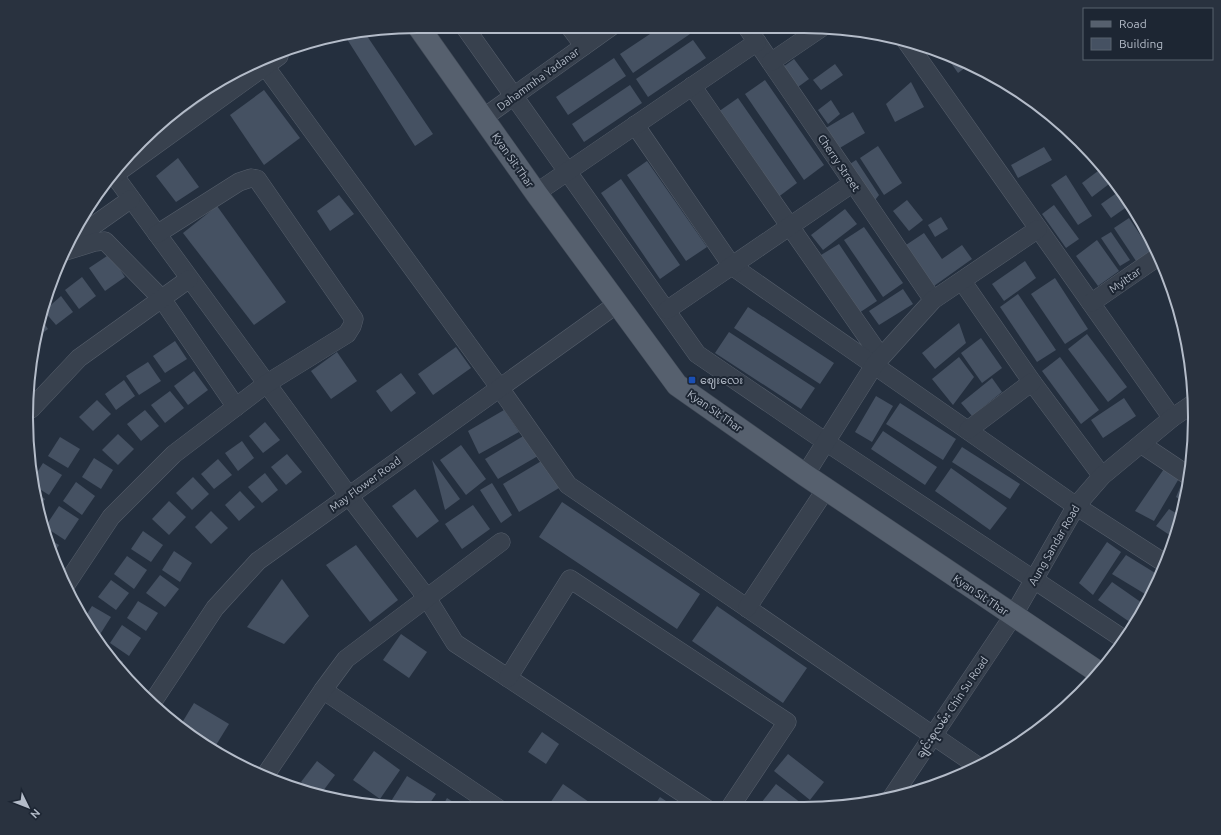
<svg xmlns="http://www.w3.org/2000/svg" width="1221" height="835" font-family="Ubuntu,'Noto Sans Myanmar',sans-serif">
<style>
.building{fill:#455162}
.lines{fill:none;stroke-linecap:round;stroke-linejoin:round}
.minor-casing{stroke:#565f6c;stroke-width:19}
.major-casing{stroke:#414a57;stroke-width:23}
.minor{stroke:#38414e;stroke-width:18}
.major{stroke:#56606e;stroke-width:22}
.transit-dot{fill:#1a4fb4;stroke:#1d2633;stroke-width:1.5}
.labels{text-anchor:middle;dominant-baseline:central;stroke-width:4;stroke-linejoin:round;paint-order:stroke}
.street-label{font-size:11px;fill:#b4bcc9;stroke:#1d2633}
.poi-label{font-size:11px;fill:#b4bcc9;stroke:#1d2633;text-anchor:start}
.rim{fill:none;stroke:#b4bcc9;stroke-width:2}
</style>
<rect width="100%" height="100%" fill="#242f3e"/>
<g class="building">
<polygon points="662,26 685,26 690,34 633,73 620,54"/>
<polygon points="365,33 433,134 415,146 345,36"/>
<polygon points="693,40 706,58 648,97 636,79"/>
<polygon points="947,55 967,64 969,65 958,73 946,56"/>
<polygon points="614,58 626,76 568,115 556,97"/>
<polygon points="794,59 809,79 798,87 783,67"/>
<polygon points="835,64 843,75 821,90 813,80"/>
<polygon points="765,80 824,165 804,180 745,94"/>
<polygon points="911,82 924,107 895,122 886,104"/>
<polygon points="630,85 642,103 584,142 572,124"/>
<polygon points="264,90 300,138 264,165 230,115"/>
<polygon points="738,98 797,183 777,198 718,112"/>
<polygon points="831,100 840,114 828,124 818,110"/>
<polygon points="853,112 865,133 838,149 826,128"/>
<polygon points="878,146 902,183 884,195 860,158"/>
<polygon points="1044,147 1052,160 1018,178 1011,165"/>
<polygon points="178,158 199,187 176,202 156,176"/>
<polygon points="856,160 879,195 872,204 847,166"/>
<polygon points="647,161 707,247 686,261 627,175"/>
<polygon points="1102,168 1113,181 1092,197 1082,183"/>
<polygon points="1066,175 1092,216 1078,225 1051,185"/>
<polygon points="621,179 680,265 660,279 601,193"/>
<polygon points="1121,190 1131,204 1111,218 1101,204"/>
<polygon points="339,195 354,214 330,231 317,211"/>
<polygon points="907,200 923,220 909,231 893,211"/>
<polygon points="1054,205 1079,239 1066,248 1042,214"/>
<polygon points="217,206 286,302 254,325 183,233"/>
<polygon points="845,209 857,224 823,250 811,235"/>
<polygon points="1135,212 1153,245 1152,246 1132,214"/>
<polygon points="941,217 948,229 935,237 928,225"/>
<polygon points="1129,218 1151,251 1136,261 1114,228"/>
<polygon points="864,227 903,283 883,297 844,240"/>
<polygon points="1111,232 1130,260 1120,266 1101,238"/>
<polygon points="924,233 942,259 962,245 972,259 934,286 906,245"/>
<polygon points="1097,240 1119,271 1098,286 1076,256"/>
<polygon points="839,244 877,301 859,313 821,255"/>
<polygon points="110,254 125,277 105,291 89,268"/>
<polygon points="1025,261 1036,278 1004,301 992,284"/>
<polygon points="82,277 96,296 79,309 65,290"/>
<polygon points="1055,278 1088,329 1065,344 1031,294"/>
<polygon points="903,289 913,304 879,325 869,311"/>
<polygon points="1018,294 1056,350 1037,362 1000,307"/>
<polygon points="61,296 73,312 56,325 44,311"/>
<polygon points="748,307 834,363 820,384 734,328"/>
<polygon points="42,320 48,329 37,337"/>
<polygon points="959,323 966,343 935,369 922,353"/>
<polygon points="729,332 815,388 801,409 715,353"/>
<polygon points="1087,334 1127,387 1108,402 1068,349"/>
<polygon points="981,338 1002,368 982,383 961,353"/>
<polygon points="175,341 187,359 165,373 153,356"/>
<polygon points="456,347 471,368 433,395 418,374"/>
<polygon points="337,352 357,381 331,399 311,371"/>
<polygon points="959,357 974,377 953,405 932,379"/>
<polygon points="1060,357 1099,410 1081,424 1042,371"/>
<polygon points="148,362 161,381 139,395 126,376"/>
<polygon points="194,371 208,390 188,405 174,386"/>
<polygon points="401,373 416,393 391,412 376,391"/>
<polygon points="992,378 1002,392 972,416 961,403"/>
<polygon points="124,380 135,396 116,410 105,394"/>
<polygon points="170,391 184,408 165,423 151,405"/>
<polygon points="876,396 893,406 872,442 855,432"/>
<polygon points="1124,398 1136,416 1103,438 1091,420"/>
<polygon points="97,400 111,414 93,431 79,417"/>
<polygon points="900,403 956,439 943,460 886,424"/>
<polygon points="145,410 159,426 141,441 127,424"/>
<polygon points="504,410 519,432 479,454 468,431"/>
<polygon points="265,422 280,440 263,453 249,436"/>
<polygon points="883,431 937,467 925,485 871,449"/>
<polygon points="118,434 134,449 118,465 102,450"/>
<polygon points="525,435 538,456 498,479 485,459"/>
<polygon points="60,437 80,449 68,468 48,456"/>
<polygon points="242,441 254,458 238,471 225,453"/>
<polygon points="461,445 486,479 466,495 440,460"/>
<polygon points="962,447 1020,484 1010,499 952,462"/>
<polygon points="287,454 302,472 286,485 271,467"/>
<polygon points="94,458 113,470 101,489 82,477"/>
<polygon points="218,459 232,475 214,489 201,474"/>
<polygon points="432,460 460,499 445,510"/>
<polygon points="543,460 559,488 519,512 503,484"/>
<polygon points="43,463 62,475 49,495 33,485 33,479"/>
<polygon points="1166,466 1181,475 1154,521 1135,511"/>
<polygon points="951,468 1007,508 990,530 935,491"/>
<polygon points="265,473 278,490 262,503 248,487"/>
<polygon points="1185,476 1189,479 1185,503 1176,497"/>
<polygon points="193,477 209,494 192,510 176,493"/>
<polygon points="76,482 95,496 82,515 63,501"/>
<polygon points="492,483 512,515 501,523 480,490"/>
<polygon points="415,489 439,521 417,538 392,506"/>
<polygon points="33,491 45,499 39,508 33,494"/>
<polygon points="240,491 255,507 239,521 225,505"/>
<polygon points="169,501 186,517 169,535 152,519"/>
<polygon points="562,502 700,594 677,629 539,537"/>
<polygon points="473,505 490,529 462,549 445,524"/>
<polygon points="59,506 79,519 65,540 45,527"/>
<polygon points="1169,509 1181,516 1174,538 1156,526"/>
<polygon points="211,511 228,528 211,544 195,527"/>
<polygon points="143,531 163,545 151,562 131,549"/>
<polygon points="49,539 59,545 54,553"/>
<polygon points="1107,542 1121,552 1093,595 1079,583"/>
<polygon points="356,545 398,600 370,622 326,565"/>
<polygon points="174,551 192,563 180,582 162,570"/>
<polygon points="1126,555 1160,576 1150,597 1112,574"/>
<polygon points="127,556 147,570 134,589 114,574"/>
<polygon points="160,575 179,589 165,607 146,593"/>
<polygon points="282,579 309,616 284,644 247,627"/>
<polygon points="111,580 129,593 116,610 98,597"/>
<polygon points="1112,582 1145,605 1134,625 1098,600"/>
<polygon points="138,601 158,613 146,631 127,618"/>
<polygon points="92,606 111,617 99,636 85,617"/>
<polygon points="717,606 807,668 783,703 692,641"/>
<polygon points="122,625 141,638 129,656 110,643"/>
<polygon points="401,634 427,652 409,678 383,660"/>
<polygon points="113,655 123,662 120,666"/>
<polygon points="194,703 229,724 213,750 200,743 180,726"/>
<polygon points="542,732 559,744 546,764 528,752"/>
<polygon points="374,751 400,770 380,799 353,780"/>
<polygon points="788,754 824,782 810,800 774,771"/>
<polygon points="317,761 335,775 320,795 310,792 301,782"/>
<polygon points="407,776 436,794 426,809 388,806"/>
<polygon points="563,784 589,802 585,809 546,809"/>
<polygon points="776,784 805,806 802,809 768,809 761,803"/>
<polygon points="660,797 678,809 652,809"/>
<polygon points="447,798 464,809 441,809"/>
</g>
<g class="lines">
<defs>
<g id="minor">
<polyline points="464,26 697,354 826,442 1125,640"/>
<polyline points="569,26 584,46"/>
<polyline points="746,26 933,300"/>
<polyline points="906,41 1172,418"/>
<polyline points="771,62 821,28"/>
<polyline points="265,66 499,387 568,485 979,767"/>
<polyline points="692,86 881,357"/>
<polyline points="483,118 612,26"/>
<polyline points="635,125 732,266 1076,506 1166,564"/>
<polyline points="114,175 349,496 427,598 455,643 707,809"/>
<polyline points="114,175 279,56"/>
<polyline points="536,193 757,42"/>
<polyline points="73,240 131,199"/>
<polyline points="66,251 95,242 105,241 162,299 236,407"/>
<polyline points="962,281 1032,382 1102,476"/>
<polyline points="1091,303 1159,256"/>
<polyline points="667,310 853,183"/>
<polyline points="31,409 79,358 189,279"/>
<polyline points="968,430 1032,382"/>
<polyline points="1141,444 1189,476"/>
<polyline points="805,475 875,364 933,300 1038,229"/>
<polyline points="65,586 111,517 174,454 266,384 347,334 352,326 354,319 257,179 251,178 239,182 157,234"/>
<polyline points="747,608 826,489"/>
<polyline points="508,678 570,579 787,722 729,809"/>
<polyline points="323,690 499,809"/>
<polyline points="152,703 215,608 258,561 617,304"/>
<polyline points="264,777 323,690 346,659 501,542"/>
<polyline points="892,797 1013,616 1076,506 1102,476 1172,418 1194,403"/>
</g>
<polyline id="major" points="418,26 536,193 677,385 805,475 1098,672"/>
</defs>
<use href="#minor" class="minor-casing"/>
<use href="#major" class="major-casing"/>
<use href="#minor" class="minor"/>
<use href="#major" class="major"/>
</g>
<rect class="transit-dot" x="688" y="376" width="8" height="8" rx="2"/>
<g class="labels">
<g class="street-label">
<text transform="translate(538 79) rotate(-36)">Dahammha Yadanar</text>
<text transform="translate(513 160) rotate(55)">Kyan Sit Thar</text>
<text transform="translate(839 163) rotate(56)">Cherry Street</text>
<text transform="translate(1125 280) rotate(-35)">Myittar</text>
<text transform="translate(715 411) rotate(35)">Kyan Sit Thar</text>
<text transform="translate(365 484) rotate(-36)">May Flower Road</text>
<text transform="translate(1054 545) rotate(-60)">Aung Sandar Road</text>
<text transform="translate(981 595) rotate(34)">Kyan Sit Thar</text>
<text transform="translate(952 707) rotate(-56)">ချင်းစုလမ်း Chin Su Road</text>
</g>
<g class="poi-label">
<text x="700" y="380">ဈေးလေး</text>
</g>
</g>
<path d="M0 0H1221V835H0ZM417 33H804A384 384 0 0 1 1188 417V418A384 384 0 0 1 804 802H417A384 384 0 0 1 33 418V417A384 384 0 0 1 417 33Z" fill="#29323f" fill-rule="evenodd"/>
<path class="rim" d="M417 33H804A384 384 0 0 1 1188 417V418A384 384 0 0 1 804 802H417A384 384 0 0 1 33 418V417A384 384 0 0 1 417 33Z"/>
<rect x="1083" y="8" width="130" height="52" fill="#1d2633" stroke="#59626f"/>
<rect x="1091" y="21" width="20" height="6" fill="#56606e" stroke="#59626f"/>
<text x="1119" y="28" font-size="12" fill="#b4bcc9">Road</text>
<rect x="1091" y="38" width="20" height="12" fill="#455162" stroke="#59626f"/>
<text x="1119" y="48" font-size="12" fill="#b4bcc9">Building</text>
<g transform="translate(28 807) rotate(133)" stroke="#1d2633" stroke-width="3" paint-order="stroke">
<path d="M0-3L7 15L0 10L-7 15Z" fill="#b4bcc9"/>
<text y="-6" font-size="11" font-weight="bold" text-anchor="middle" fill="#b4bcc9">N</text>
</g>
</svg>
